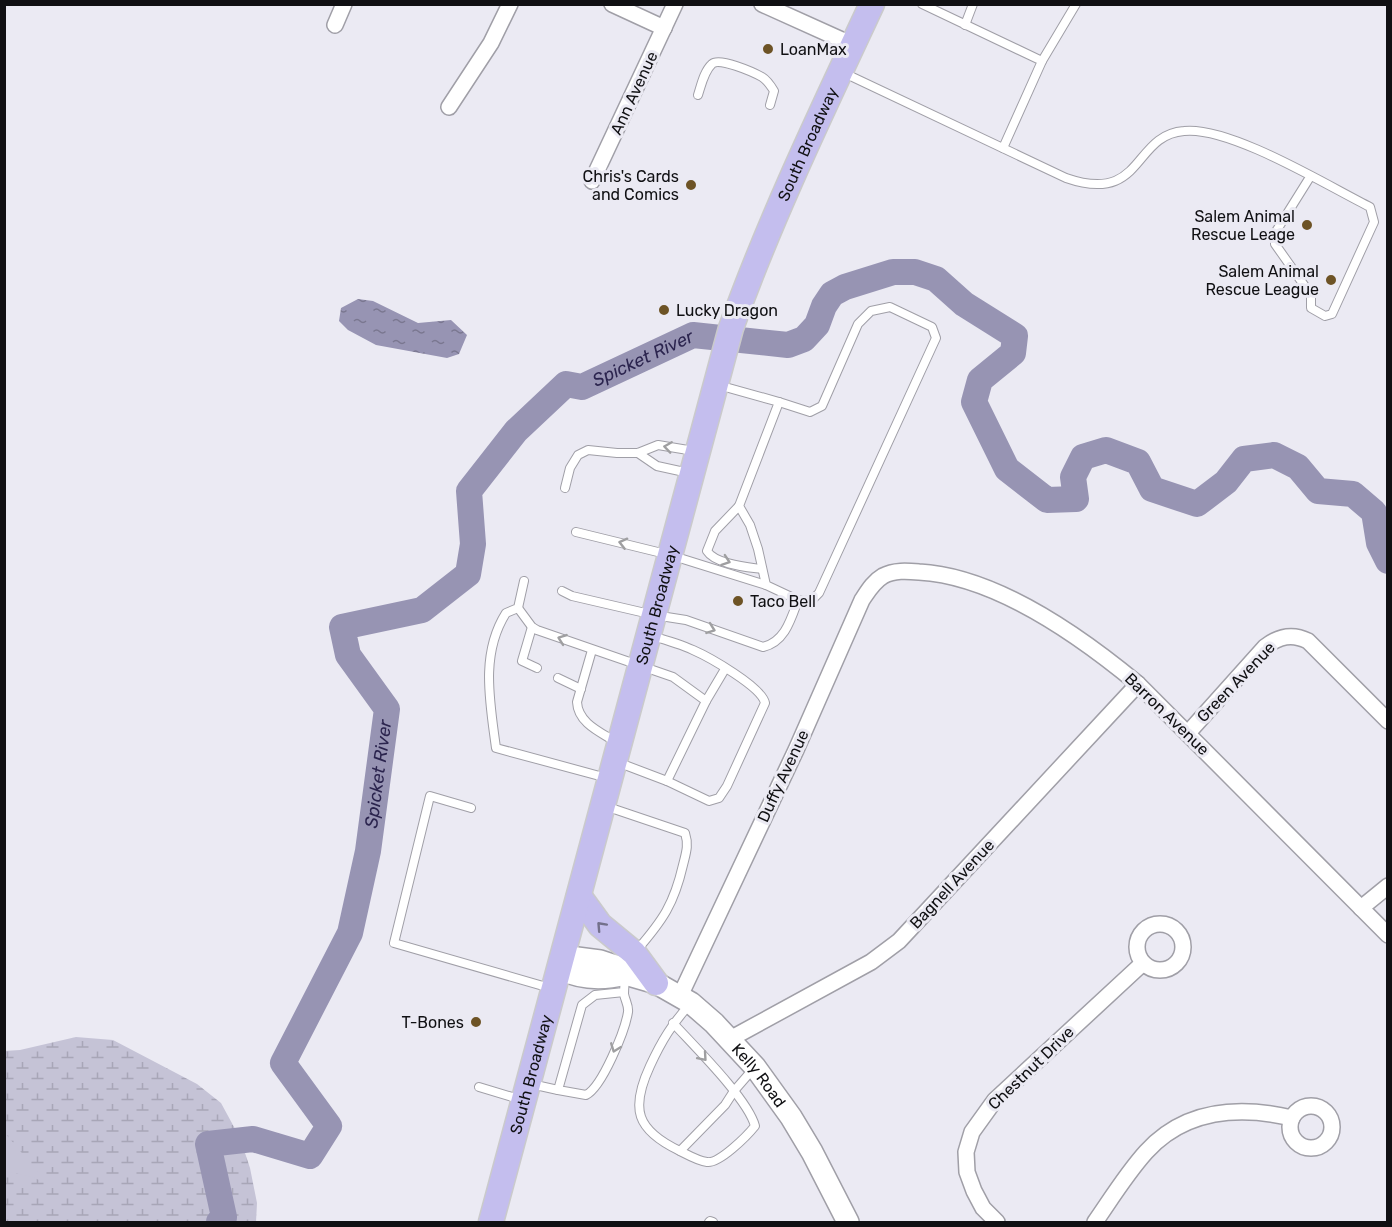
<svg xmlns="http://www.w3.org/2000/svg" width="1392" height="1227" font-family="Rubik,sans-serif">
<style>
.wetland{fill:url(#wetland-marsh)}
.park{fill:#c5c3d6}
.water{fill:url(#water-ripples)}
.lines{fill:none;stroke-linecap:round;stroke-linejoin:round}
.river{stroke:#9794b3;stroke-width:26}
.lane-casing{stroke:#a09fa7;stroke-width:10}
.street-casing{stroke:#a09fa7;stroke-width:18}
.secondary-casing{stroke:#a09fa7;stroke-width:24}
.primary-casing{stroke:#cacacb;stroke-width:27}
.lane{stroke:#fff;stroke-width:8}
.street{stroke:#fff;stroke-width:15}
.secondary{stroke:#fff;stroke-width:21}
.primary{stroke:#c4beee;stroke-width:24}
.oneway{stroke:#9f9fa1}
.oneway2{stroke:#73708b}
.poi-dot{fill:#6d5325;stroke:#ebeaf3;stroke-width:2}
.labels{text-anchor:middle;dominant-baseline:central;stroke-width:6;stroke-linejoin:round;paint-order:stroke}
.poi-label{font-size:16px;fill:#101013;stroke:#ebeaf3;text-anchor:end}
.street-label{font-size:16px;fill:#101013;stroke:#ebeaf3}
.water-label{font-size:18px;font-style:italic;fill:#2b244e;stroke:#ebeaf3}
</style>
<defs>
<pattern id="wetland-marsh" width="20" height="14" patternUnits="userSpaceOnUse" patternTransform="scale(1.5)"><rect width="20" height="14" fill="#c5c3d6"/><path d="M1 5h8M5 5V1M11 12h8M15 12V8" fill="none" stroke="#a8a6b7"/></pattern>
<pattern id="water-ripples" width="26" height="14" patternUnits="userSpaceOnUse" patternTransform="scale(1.5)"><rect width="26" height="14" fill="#9794b3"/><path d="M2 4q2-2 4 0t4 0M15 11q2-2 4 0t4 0" fill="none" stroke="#7a7790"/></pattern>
</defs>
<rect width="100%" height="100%" fill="#ebeaf3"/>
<polygon class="wetland" points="76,1037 113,1040 197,1084 221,1103 240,1138 250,1168 257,1203 256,1222 5,1222 4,1051 20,1050"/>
<polygon class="park" points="4,1133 5,1133 48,1184 32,1177 5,1171"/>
<polygon class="water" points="358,299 373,301 418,323 451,320 467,335 459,354 447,358 376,345 348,330 339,321 341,308"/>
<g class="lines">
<path class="river" id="s1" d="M219,1222L224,1217L208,1144L253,1139L310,1156L329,1126L283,1063L350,933L368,851L387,709L348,655L342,627L422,610L468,574L473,544L469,491L516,431L566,384L582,387L693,335L788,345L804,339L817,325L824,306L832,294L845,287L893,272H915L936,279L964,304L1015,336L1013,353L980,380L974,402L1007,469L1047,500L1076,499L1073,477L1083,457L1106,450L1138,462L1152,489L1197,504L1226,482L1244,459L1274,455L1298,467L1318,491L1353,494L1374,512L1379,543L1388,561"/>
<defs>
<g id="lane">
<polyline points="922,4 1042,61 1003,148"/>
<polyline points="965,25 973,4"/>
<polyline points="1042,61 1076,4"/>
<path d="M844,73L1066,178C1144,205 1132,135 1184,131C1230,126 1326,185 1370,207L1374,222L1332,314L1325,316L1311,308V295L1275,244V233L1310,177"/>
<path d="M698,95C701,86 704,71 712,64C719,57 753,72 762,77C767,80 771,86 774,91L770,105"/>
<polyline points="779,402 810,412 822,406 858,324 871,311 890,307 932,327 936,338 819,593 811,601 798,600"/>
<polyline points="638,453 657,466 689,473"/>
<polyline points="565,488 570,468 578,455 588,450 617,453 638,453 658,445 694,451"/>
<path d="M739,506L715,531L707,551C715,564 747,567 761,569"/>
<polyline points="576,532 670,555 766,585"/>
<path d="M524,581L518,608L506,613C480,654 490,702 496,748L607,778"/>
<path d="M562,591L572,596L654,615L686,620L763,647C785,642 791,619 798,600L766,585L758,549L750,525L739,506L779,402L718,385"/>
<polyline points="518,608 532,627 537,630 673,677 706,701 667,781 617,762"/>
<polyline points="532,627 522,661 537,668"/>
<path d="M652,636C666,640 680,644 693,650C709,657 762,687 765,703L727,786L719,798L709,801L667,781"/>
<path d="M592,650L577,702C578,723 600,732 616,742"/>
<polyline points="558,678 581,689"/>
<polyline points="706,701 725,669"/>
<path d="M605,806L685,833C689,845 686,853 683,865C674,904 663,920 637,950"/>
<polyline points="471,808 430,796 394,943 550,988"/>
<path d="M624,992L595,995L582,1005L558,1090L586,1095C602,1087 625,1031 628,1012C629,1006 625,1000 624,994C624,988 625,981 625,975"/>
<path d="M691,1003C672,1024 662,1040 650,1066C630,1109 636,1130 680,1151L725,1105L734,1091L754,1068"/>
<path d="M673,1023C694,1046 748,1099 755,1126C747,1136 719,1164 707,1162C698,1161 688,1155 680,1151"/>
<polyline points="531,1084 558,1090"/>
<polyline points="479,1087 522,1100"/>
<polyline points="709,1222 710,1221 713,1222"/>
</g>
<g id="street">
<polyline points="612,4 664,28"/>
<polyline points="762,4 853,45"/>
<polyline points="335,25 344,4"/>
<polyline points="449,107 491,43 510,4"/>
<polyline points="592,181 675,4"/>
<path d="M1188,733L1265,647C1279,636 1292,633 1308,641L1388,721"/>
<polyline points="1361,908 1388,886"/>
<circle cx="1160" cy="947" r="23"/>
<path d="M680,996L796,750L862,600C868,591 873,582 883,576C894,570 907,571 919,572C996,576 1080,636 1138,684L1388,935"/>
<polyline points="730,1039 871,962 899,941 1138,684"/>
<circle cx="1311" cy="1127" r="21"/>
<polyline points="997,1222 983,1208 974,1191 967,1172 966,1152 972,1132 995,1100 1143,963"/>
<path d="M1095,1222C1111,1199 1127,1173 1146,1152C1185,1109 1240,1106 1292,1118"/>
</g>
<g id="secondary">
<path id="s2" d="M563,959L577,958L600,961L615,966L625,974L656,983L691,1003L714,1023L755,1067L791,1117L812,1152L848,1222"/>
<path d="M560,969C581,979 602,980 625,974"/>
</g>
<g id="primary">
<polyline points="579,896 600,925 634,953 656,983"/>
<path id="s3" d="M491,1222L731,328C771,217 822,111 872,4"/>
</g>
</defs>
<use href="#lane" class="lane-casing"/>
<use href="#street" class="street-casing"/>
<use href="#secondary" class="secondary-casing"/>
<use href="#primary" class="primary-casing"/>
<use href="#lane" class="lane"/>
<use href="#street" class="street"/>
<use href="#secondary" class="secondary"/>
<use href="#primary" class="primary"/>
</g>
<defs><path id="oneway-chevron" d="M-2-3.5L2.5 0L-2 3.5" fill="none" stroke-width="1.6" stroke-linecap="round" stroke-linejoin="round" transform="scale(1.5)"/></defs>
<g class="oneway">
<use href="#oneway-chevron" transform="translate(668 447) rotate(-172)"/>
<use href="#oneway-chevron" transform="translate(623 543) rotate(-166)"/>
<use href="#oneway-chevron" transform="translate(726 561) rotate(19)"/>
<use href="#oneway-chevron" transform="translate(711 629) rotate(20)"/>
<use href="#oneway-chevron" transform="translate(562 639) rotate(-160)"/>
<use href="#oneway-chevron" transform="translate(615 1048) rotate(111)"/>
<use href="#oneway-chevron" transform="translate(703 1057) rotate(49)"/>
</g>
<use class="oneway2" href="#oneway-chevron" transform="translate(601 926) rotate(-133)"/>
<g class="poi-dot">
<circle cx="768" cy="49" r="6"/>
<circle cx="691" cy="185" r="6"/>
<circle cx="1307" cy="225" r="6"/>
<circle cx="1331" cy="280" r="6"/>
<circle cx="664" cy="310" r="6"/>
<circle cx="738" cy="601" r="6"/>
<circle cx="476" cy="1022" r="6"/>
</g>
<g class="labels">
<g class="poi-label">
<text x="780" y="49" text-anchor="start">LoanMax</text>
<text x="679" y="176">Chris's Cards<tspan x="679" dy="18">and Comics</tspan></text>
<text x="1295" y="216">Salem Animal<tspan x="1295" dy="18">Rescue Leage</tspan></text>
<text x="1319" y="271">Salem Animal<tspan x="1319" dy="18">Rescue League</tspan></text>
<text x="676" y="310" text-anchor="start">Lucky Dragon</text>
<text x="750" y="601" text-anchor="start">Taco Bell</text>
<text x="464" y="1022">T-Bones</text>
</g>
<g class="street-label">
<text transform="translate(634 93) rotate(-65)">Ann Avenue</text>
<text stroke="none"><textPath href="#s3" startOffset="1125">South Broadway</textPath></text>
<text stroke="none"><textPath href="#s3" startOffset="639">South Broadway</textPath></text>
<text transform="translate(1236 682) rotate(-46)">Green Avenue</text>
<text transform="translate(1167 714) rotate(44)">Barron Avenue</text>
<text transform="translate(783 776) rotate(-65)">Duffy Avenue</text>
<text transform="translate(952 884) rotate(-47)">Bagnell Avenue</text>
<text transform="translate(1031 1068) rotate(-44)">Chestnut Drive</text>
<text stroke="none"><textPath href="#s3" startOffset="153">South Broadway</textPath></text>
<text stroke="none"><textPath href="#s2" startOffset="238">Kelly Road</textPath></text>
</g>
<g class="water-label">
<text stroke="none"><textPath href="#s1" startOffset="1221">Spicket River</textPath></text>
<text stroke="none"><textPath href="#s1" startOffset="608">Spicket River</textPath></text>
</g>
</g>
<rect width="1392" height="1227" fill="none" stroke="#101013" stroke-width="12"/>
</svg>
